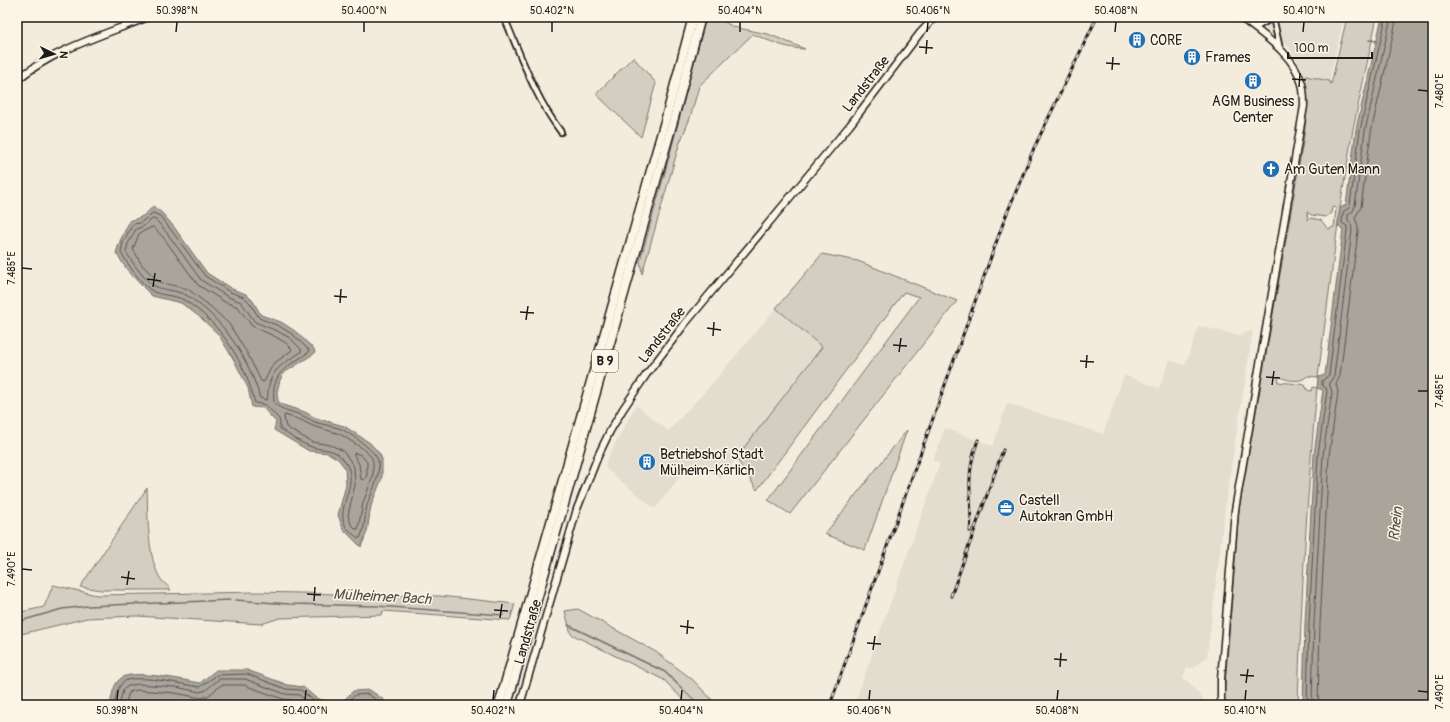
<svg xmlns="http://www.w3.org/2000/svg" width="1450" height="722" font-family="Pangolin,sans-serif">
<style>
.built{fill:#e3ddcf}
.green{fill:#d3cec1;stroke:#78756e;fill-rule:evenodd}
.water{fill:#aaa59b;stroke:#716e68}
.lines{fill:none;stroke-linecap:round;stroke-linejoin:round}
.shore{stroke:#55534f;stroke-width:1}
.stream{stroke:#716e68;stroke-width:1.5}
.street-casing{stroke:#1c1c1c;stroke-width:8}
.secondary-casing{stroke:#1c1c1c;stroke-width:9}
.highway-casing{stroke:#1c1c1c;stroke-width:11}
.street{stroke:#fcf5e5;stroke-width:4.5}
.secondary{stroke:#fcf5e5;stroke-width:6}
.highway{stroke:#fcf5e5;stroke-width:8}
.rail-casing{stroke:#1c1c1c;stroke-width:3}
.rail{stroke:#fcf5e5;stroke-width:1.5;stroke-dasharray:4.5;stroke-linecap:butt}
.ticks{fill:none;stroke:#1c1c1c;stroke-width:1.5}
.labels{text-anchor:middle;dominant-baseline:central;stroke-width:3;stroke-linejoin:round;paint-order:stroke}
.shield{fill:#fcf5e5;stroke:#5f5d58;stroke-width:1}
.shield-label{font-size:13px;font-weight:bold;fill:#1c1c1c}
.poi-label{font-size:14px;fill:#1c1c1c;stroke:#fcf5e5;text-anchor:start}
.street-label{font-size:14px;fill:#1c1c1c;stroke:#fcf5e5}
.water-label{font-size:15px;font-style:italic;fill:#55534f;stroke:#fcf5e5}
.neatline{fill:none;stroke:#1c1c1c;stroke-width:1.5}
.ticks-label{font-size:10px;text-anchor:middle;fill:#1c1c1c}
</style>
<rect width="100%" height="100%" fill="#f3ecdd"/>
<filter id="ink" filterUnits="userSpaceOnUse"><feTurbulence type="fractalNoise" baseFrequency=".025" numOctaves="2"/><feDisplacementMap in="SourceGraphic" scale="8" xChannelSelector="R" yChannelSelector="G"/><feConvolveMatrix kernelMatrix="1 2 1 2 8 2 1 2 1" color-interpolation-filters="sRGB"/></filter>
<g filter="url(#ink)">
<g class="built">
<polygon points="1249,17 1344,17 1329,81 1306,76 1289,47"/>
<polygon points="776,308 822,347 721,479 701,464 696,470 689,465 655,509 605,468 606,461 636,405 668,431 703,394"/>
<polygon points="1199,326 1238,335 1253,330 1226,500 1207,657 1193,668 1187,667 1183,679 1189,682 1208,705 854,705 940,463 933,461 945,428 993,446 1007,403 1103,434 1124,375 1159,388 1170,360 1185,365"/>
</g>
<g class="green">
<path d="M706,17H717L733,27L768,34L805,49C787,49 769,41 753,34L699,86L690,118L679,145L642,274L640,261L667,165Z"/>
<path d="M1347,17H1377L1353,129L1340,208L1318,377L1307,376C1303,383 1285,381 1279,376L1278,382L1300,384L1305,385L1307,390L1312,391L1313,387L1317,388C1307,494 1301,599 1298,705H1224L1225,685L1239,510L1303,142L1308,101L1305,79L1306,76L1329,81L1331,84ZM1332,207L1336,208L1334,227L1328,229L1321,220L1311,218L1307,220L1308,212L1311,215L1326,217L1331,213Z"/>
<polygon points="633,57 656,83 641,137 596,94"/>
<polygon points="822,254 858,261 957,301 790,514 768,500 919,297 904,292 757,490 736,458 822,347 776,308"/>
<polygon points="907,430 865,550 825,534"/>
<path d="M147,488C148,514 147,556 160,578C163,582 168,586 171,590H101L80,587Z"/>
<polygon points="53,585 97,595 258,592 381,595 440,596 515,604 510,620 383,611 382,615 280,618 261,624 137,616 87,618 17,635 17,613 44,607"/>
<polygon points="578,609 656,652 692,679 717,705 688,705 664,680 571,634 565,611"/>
</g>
<g class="water">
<polygon points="1382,17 1433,17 1433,705 1303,705 1305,623 1314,454 1323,390 1317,388 1318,377 1325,375 1343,229 1338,227 1340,208 1346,205 1356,129"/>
<path d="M153,206L162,213L174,227L207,273L232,289L246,294L253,301L261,315L281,322L295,331L314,349L315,353L284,373L280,380L277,392L278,401L283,405L305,412L316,418L344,426L370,443L379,453L382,459V478L371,506L367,532L361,547L343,529L338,515L346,485L345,468L338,459L328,453L309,451L274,430L276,422L263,408L252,407L248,388L234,360L218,334L201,318L181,303L152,296L130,274L116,253L120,241L130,220C140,219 147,214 153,206Z"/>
<path d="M216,670H247L288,685L303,687L316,698L329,702L330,705H110C112,696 113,682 123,677C136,670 184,680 200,683Z"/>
<polygon points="370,690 384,700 387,705 339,705 353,691"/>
</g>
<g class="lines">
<g class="shore">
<path d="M153,213L160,216L171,230L205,276L230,292L244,297L250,303L259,318L279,326L292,334L309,350V352C287,368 271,371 274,402C278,409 290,411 298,414C304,416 309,419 315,422C323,425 333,426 341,429C350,433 377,452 378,461C381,475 373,489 368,502C364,514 366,527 360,538H358C354,535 349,531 346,527C333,506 365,481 341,457C332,447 320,451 309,446C299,442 289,435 280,429V422L279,419L266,405L255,403C245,362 220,322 184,300C175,295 163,296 154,292C141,285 129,265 121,253L123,242L133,224L140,223Z"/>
<path d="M153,219L156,220L167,233L201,280L228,297L241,302L255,322L277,331L290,338L301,349V352C284,364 272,367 268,390C268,394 268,397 267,400L260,398C249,358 222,317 186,295C178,291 167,290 159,288C146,284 133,263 126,252L128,244L136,229L142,227Z"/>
<polygon points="153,227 163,237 198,285 225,302 238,307 252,326 274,336 286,343 292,349 291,351 273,364 264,382 261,381 247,353 229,324 211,307 188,289 159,282 142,265 133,249 139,234"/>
<polygon points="285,415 301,420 313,426 340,434 365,450 372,458 373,462 373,476 363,503 358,529 356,529 351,524 348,515 355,485 354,467 352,463 342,450 330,445 312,442 286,427 284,417"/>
<polygon points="355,453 361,455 367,462 367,475 364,480 361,479 359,464 354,455"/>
<path d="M114,705C116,697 117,688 123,682C135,673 185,685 200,687L217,675L247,674L286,689L301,690L314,701L325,705"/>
<polyline points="119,705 123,690 128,686 138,684 176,687 200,692 206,690 219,679 245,679 285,694 299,695 311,705"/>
<polyline points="125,705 129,693 131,691 138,690 175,693 201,698 208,696 221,685 244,685 283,699 296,701 301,705"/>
<polyline points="344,705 355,695 368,694 383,705"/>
<polyline points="1307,705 1309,623 1318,455 1327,391 1326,388 1322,385 1322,381 1329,375 1347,230 1347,226 1342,223 1343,212 1349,208 1350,205 1360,130 1386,17"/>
<polyline points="1312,705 1314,624 1323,455 1332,392 1329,383 1334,376 1352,230 1351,224 1348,220 1348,215 1353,211 1355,206 1365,131 1391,17"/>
<polyline points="1318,705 1320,624 1329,456 1338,392 1336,384 1340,376 1358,231 1358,226 1355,218 1361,207 1371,132 1397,17"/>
</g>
<g class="stream">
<polyline points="1369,40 1377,41"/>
<polyline points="236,600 289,604 376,606 503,615"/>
<polyline points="17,622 62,609 88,606 230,600"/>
<polyline points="568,625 665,672 699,705"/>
</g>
<defs>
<g id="street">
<path d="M504,17C521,56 535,98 561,132"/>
<polyline points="1273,17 1280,49"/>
<polyline points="1255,28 1267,21 1270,17"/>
<polyline points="1255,28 1262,17"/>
</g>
<g id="secondary">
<path d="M17,80C54,49 104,35 148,17"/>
<polyline points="520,705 577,509 598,456 610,431 623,409 646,375 684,325 850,125 920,33 935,17"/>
<path d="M1221,705V679L1235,510L1304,106C1304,99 1304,92 1302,84C1294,54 1263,35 1240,17"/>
</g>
<g id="highway">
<polyline points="499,705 667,114 693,17"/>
<polyline points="507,705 674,118 701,17"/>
</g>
</defs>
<use href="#street" class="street-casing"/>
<use href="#secondary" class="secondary-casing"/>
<use href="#highway" class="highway-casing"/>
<use href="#street" class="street"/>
<use href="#secondary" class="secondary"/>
<use href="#highway" class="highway"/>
<defs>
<g id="rail">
<path d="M970,531C972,516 970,505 970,490C969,474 972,456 978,440"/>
<polyline points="951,596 1003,450"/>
<polyline points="830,705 1005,218 1034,148 1097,17"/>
</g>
</defs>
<use href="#rail" class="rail-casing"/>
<use href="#rail" class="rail"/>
</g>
</g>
<path class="ticks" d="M176,32L177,22M364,32V22M552,32V22M740,32V22M927,32L928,22M1115,32L1116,22M1303,32L1304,22M919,47L933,48M926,54L927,40M1106,63L1120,64M1112,70L1113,57M1292,79L1306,80M1299,87L1300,73M1418,90L1428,91M22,268L32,269M147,279L161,281M153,287L155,273M334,296L347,297M340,303L341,289M520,312L534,313M526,320L528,306M707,328L721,330M713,336L714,322M893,345L907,346M899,352L901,338M1080,361L1094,362M1086,368L1087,355M1266,377L1280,378M1272,385L1274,371M1418,391H1428M22,569L32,570M121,577L135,579M127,585L129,571M307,594L321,595M314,601L315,587M494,610L508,611M500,618L502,604M680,626L694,628M687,634L688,620M867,643L881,644M873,650L875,636M1054,659L1067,660M1060,667L1061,653M1240,675L1254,676M1246,683L1248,669M1418,691L1428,692M117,700L118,690M305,700L306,690M493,700L494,690M681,700L682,690M869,700L870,690M1057,700L1058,690M1245,700L1246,690"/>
<defs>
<symbol id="building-disc" viewBox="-11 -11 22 22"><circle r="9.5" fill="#1f6fb2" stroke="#fcf5e5"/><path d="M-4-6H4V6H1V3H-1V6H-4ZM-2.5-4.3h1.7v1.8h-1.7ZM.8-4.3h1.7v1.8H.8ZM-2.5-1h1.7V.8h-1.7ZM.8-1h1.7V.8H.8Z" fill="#fff"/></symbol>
<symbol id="church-disc" viewBox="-11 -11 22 22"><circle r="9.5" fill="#1f6fb2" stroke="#fcf5e5"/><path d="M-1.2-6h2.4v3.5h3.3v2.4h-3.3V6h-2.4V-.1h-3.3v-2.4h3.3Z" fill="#fff"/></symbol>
<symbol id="office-disc" viewBox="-11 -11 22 22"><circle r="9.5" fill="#1f6fb2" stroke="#fcf5e5"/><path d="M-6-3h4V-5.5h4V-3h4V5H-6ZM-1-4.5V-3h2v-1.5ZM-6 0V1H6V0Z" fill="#fff"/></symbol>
</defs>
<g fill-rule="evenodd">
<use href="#building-disc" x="1127" y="30" width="20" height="20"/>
<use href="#building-disc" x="1182" y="47" width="20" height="20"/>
<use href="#building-disc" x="1243" y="71" width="20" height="20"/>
<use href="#church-disc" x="1261" y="159" width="20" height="20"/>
<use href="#building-disc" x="637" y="452" width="20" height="20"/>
<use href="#office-disc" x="996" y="498" width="20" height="20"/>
</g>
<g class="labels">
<rect class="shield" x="592" y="350" width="26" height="22" rx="3"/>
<g class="shield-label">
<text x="605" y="361">B 9</text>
</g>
<g class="poi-label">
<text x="1150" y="40">CORE</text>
<text x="1205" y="57">Frames</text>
<text x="1253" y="101" text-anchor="middle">AGM Business<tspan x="1253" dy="16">Center</tspan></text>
<text x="1284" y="169">Am Guten Mann</text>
<text x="660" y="454">Betriebshof Stadt<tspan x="660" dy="16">Mülheim-Kärlich</tspan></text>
<text x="1019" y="500">Castell<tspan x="1019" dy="16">Autokran GmbH</tspan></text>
</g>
<g class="street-label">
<text transform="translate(866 84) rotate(-52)">Landstraße</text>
<text transform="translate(662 335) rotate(-52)">Landstraße</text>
<text transform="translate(528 632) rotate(-74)">Landstraße</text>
</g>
<g class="water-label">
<text transform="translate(1396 524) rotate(-83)">Rhein</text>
<text transform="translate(382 597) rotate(3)">Mülheimer Bach</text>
</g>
</g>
<rect width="1450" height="722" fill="none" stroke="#fcf5e5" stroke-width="44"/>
<g transform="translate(54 54) rotate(95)" stroke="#fcf5e5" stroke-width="3" paint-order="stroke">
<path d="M0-3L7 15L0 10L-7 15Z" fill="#1c1c1c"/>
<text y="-6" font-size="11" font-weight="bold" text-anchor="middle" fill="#1c1c1c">N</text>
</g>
<path d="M1288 52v6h84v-6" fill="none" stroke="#1c1c1c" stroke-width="2"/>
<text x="1294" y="52" font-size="12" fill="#1c1c1c" stroke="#fcf5e5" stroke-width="3" paint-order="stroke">100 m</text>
<rect x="22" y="22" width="1406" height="678" class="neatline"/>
<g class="ticks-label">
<text x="177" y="14">50.398°N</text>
<text x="364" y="14">50.400°N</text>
<text x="552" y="14">50.402°N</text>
<text x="740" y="14">50.404°N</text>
<text x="928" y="14">50.406°N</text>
<text x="1116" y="14">50.408°N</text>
<text x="1304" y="14">50.410°N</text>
<text transform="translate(1439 91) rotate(-90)" y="4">7.480°E</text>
<text transform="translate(11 268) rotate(-90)" y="4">7.485°E</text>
<text transform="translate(1439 391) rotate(-90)" y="4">7.485°E</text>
<text transform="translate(11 569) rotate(-90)" y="4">7.490°E</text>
<text transform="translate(1439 692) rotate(-90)" y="4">7.490°E</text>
<text x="117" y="714">50.398°N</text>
<text x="305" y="714">50.400°N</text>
<text x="493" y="714">50.402°N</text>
<text x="681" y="714">50.404°N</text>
<text x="869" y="714">50.406°N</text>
<text x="1057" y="714">50.408°N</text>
<text x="1245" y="714">50.410°N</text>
</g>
</svg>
